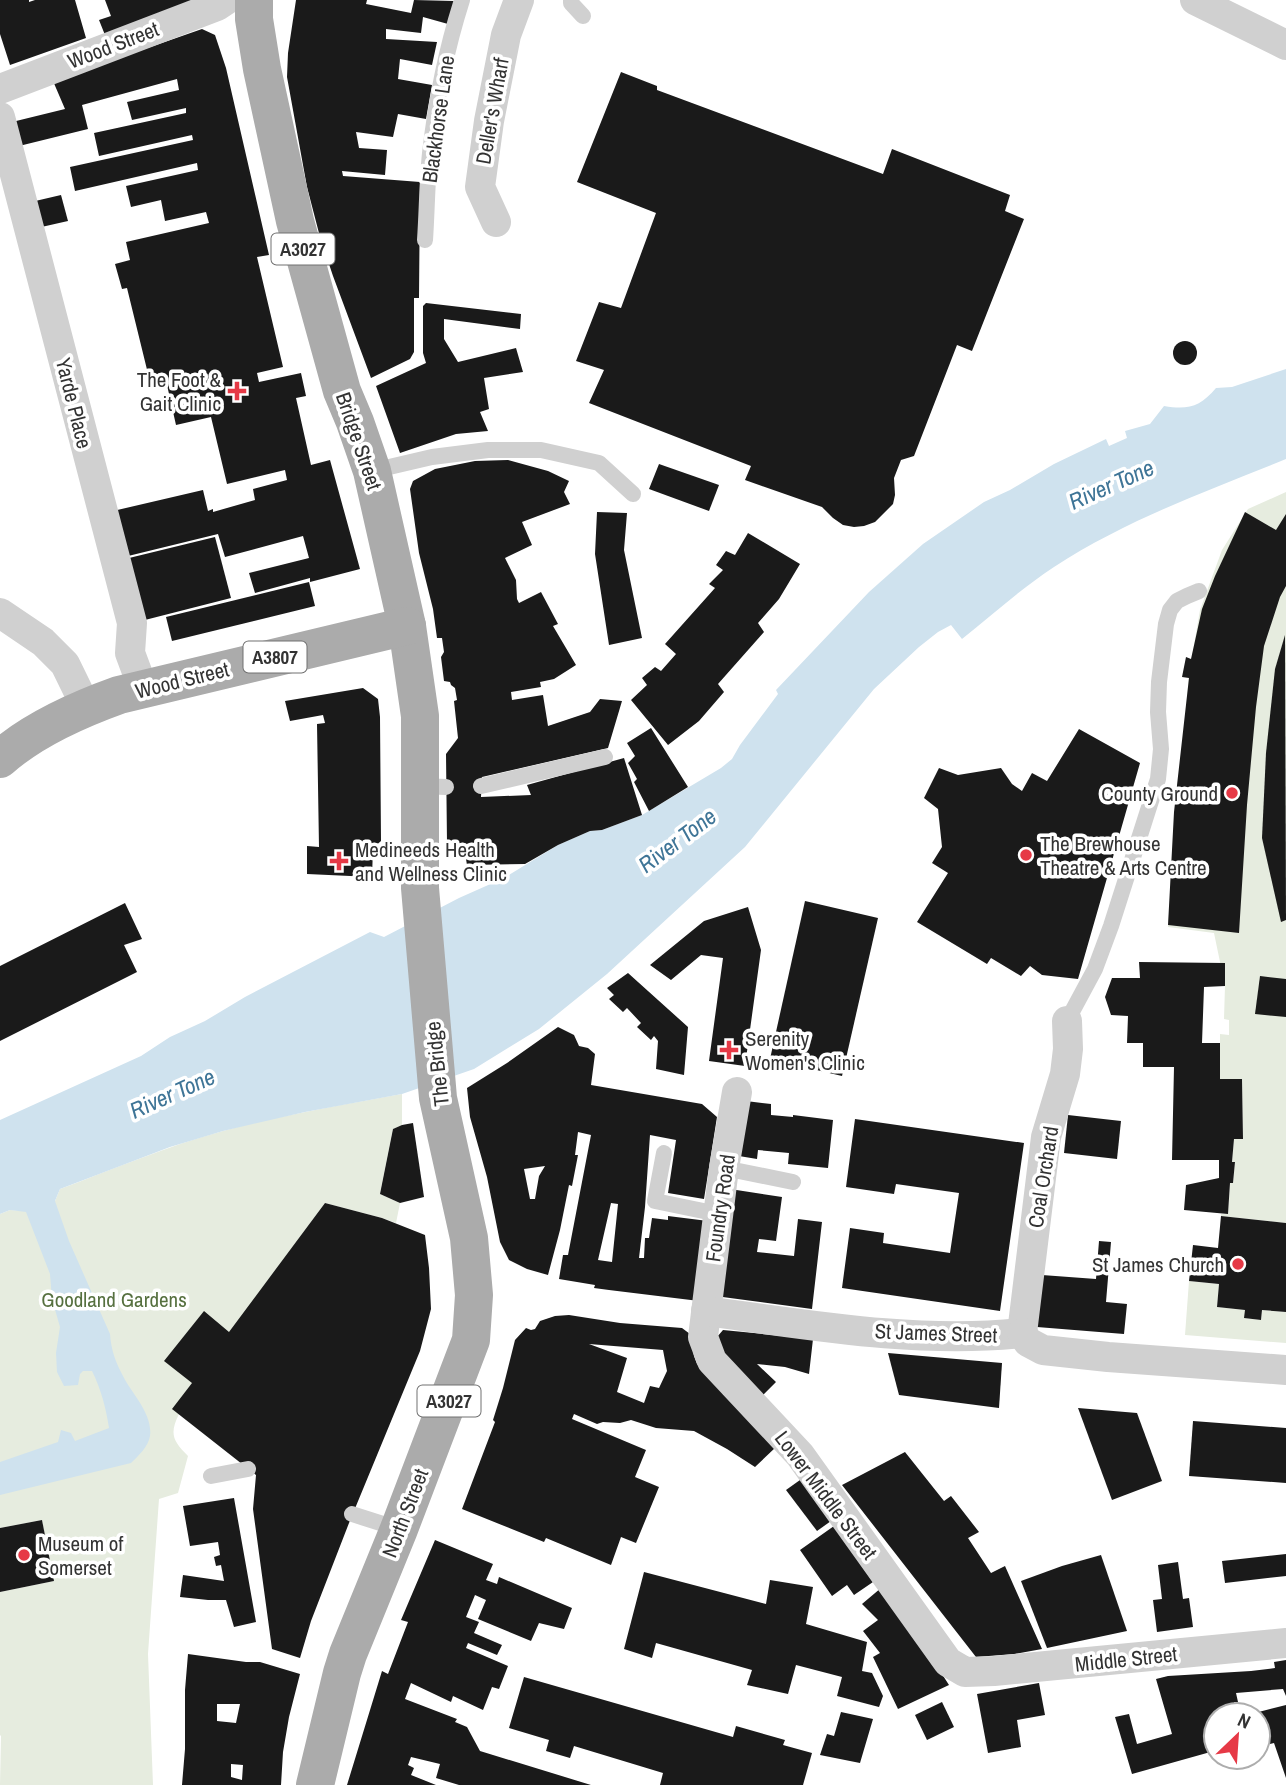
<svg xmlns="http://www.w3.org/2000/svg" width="1286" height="1785" font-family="'Archivo Narrow',sans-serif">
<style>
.green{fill:#e6ecdf}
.water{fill:#cfe2ee}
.building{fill:#1a1a1a;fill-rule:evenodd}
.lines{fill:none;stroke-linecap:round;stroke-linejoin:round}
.service{stroke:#d0d0d0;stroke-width:16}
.minor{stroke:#d0d0d0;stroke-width:30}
.primary{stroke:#ababab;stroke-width:38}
.poi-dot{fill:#e63946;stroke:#fff;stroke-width:2.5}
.labels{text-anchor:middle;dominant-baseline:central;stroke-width:7;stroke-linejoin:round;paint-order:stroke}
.shield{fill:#fff;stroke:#707070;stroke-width:2}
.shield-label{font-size:19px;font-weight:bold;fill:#333}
.street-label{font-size:21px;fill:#333;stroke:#fff}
.poi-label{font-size:21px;fill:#333;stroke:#fff;text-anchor:start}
.park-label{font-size:21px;fill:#56703f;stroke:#fff}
.water-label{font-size:23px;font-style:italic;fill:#3f7597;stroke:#fff}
</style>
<rect width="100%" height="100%" fill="#fff"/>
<g class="green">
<polygon points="1286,492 1286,1223 1221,1216 1221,1214 1228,1214 1230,1183 1233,1183 1235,1162 1232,1162 1234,1139 1243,1138 1242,1079 1220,1079 1220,1034 1229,1035 1229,1020 1224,1019 1225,986 1214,933 1168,927 1189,674 1200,610 1222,550 1248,509"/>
<path d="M402,1094V1125L393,1129L380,1194L400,1203L396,1223L382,1218L325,1203L173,1409L179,1414C169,1434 173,1441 188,1456L178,1493L159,1499L148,1654L153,1785H0L1,1736L0,1735V1592L54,1581L42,1520L0,1528V1214L10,1210L26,1211L55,1201L60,1189C114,1169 167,1146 223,1131C281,1115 342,1105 402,1094Z"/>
<polygon points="1189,1281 1219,1284 1217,1307 1245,1310 1245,1318 1261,1320 1262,1310 1286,1312 1286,1343 1185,1335"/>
</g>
<path class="water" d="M1286,369V459C1207,491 1126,520 1054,567C1022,588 992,615 962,639L951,625L938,632L919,647L874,689L745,847L607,974L539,1029L474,1069L402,1094L305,1112L223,1131L170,1147L60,1189L55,1201L69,1241L110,1334C111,1350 116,1363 123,1376C132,1394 153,1414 150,1436C148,1447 139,1455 131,1463L0,1495V1462L58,1442L61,1430L71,1433L75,1441L109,1428C106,1408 101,1389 92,1371H83L80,1374L78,1385L64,1386L57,1372L56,1353L60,1327L52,1299L50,1274L26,1212L10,1210L0,1214V1120L141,1056L170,1037L205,1021L245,997L370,932L384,937L459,898L504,878L558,845L590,831L602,830L642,815L721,768L732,759L740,745L778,694L776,690L869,592L923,544L984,502L1010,490L1054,464L1106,439L1109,446L1127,438L1125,431L1150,424L1164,406C1188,410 1200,407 1216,388L1232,387Z"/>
<g class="building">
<polygon points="0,0 29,0 29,2 35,0 75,0 86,38 10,65 0,34"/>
<polygon points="105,0 200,0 105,35 99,20 111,16"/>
<polygon points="296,0 367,0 366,4 411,13 414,0 454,1 448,24 423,17 421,33 386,29 386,39 437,42 432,65 400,59 398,79 432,85 426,119 398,114 393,137 356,132 359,148 387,150 385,175 342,171 343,176 420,182 419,298 414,298 414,352 410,359 371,378 333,276 320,237 307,187 287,77 288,53"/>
<polygon points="202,29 215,35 226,68 269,255 257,257 283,367 257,373 259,382 301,373 306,396 296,398 311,465 330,460 360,569 310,582 310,578 255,593 249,573 309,558 303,536 225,557 218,534 124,557 113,511 203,490 208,511 213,509 213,512 255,500 253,489 287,480 285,470 227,484 211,417 176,425 167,385 152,390 127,288 122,289 115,264 130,260 126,242 209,223 206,212 165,221 161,200 131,207 126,186 198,170 197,163 75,191 70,167 193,140 192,135 99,156 94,133 186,113 186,108 132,120 127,102 179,90 177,79 82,105 88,129 19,146 12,122 65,109 53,81"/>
<polygon points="621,72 657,86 657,90 883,174 892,149 1010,195 1005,211 1024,219 972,351 957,345 914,456 901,460 894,478 895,495 893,504 875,522 864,526 854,527 843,525 833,518 822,507 745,480 751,466 589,403 604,370 576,361 599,302 621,308 656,213 577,182"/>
<polygon points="61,195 68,221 37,228 31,202"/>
<polygon points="426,303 521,314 520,329 444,319 444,339 458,362 516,348 523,372 484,378 489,409 480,412 488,431 456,434 400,453 376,386 426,363 423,353 423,306"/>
<circle cx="1185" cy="353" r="12"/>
<polygon points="508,460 548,471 569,481 564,492 570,504 522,522 532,545 505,558 516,580 517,599 519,603 541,592 558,624 553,626 576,665 554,679 540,682 541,687 511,692 512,700 543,695 548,726 590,712 600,699 622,701 608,748 482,777 481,797 531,795 527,785 624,758 642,815 602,830 590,831 558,845 525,864 467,865 466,859 451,859 451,843 447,843 446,754 458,738 454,701 457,700 455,688 451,685 450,682 444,681 441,657 444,652 442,638 437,638 433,609 419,553 410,489 413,481 435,469 475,461"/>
<polygon points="659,464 719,485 709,511 649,489"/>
<polygon points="597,512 627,513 624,550 642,638 609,645 595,554"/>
<polygon points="1245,512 1276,530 1286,514 1286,586 1280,597 1264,646 1256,707 1247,805 1239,933 1168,925 1174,812 1189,678 1182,677 1186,657 1191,659 1202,609 1215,576"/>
<polygon points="748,533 800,564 779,599 758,623 764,632 718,684 724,692 699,721 668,745 631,700 647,685 642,678 655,667 661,671 676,654 665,644 715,588 709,584 723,570 716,565 726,551 735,555"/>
<polygon points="215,537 231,598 141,621 125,559"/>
<polygon points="309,582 315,606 172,641 166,617"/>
<polygon points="1285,635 1286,920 1281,922 1262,838 1266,753 1275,669"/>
<polygon points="363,688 378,699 380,717 381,841 373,848 372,877 307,874 307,846 319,847 317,724 325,723 323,715 290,721 285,701"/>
<polygon points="651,728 688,787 649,811 634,782 637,779 628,763 635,756 627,743"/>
<polygon points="1079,729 1140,763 1078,979 1042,975 1030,966 1021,976 991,958 987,964 917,922 948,873 932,863 942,847 938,809 924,798 939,768 958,775 1001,768 1012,784 1022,791 1032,773 1047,781"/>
<polygon points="805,901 878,918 842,1076 770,1059"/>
<polygon points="125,903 142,939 124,945 137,972 0,1041 0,966"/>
<polygon points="748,907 761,950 745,1066 709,1061 723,958 701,955 671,980 650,965 704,921"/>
<polygon points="1139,962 1225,963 1225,986 1204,987 1202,1043 1220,1043 1220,1079 1242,1079 1243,1139 1234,1139 1232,1162 1235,1162 1233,1183 1230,1183 1228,1214 1184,1210 1186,1185 1219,1178 1219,1160 1172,1160 1174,1067 1143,1067 1143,1043 1127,1043 1128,1016 1111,1015 1105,997 1112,978 1140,978"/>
<polygon points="628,973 688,1027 684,1075 656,1069 658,1041 654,1036 651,1040 637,1027 641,1023 627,1008 623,1012 609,999 614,995 607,988"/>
<polygon points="1260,976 1286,979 1286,1017 1255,1014"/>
<path d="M558,1027L574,1035L579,1046L588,1048L595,1054L591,1085L702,1104L717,1117L704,1199L668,1193L676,1140L650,1135L645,1207L639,1258H644L645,1238H649L652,1218L668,1220V1216L708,1221L699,1301L609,1290L594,1288L595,1285L559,1279L563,1255H568L591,1135L578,1132L575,1155H578L572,1186L569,1185L560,1230L548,1275L527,1269L509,1260L500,1242L487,1177L470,1117L467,1088L507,1063ZM545,1166L539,1176L535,1199H530L524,1169ZM611,1203L618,1204L612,1262L598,1260Z"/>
<polygon points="746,1101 771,1104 771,1115 793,1117 793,1115 833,1120 828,1168 788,1164 789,1153 758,1150 757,1159 739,1156"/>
<polygon points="1068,1115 1121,1121 1117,1159 1064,1153"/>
<polygon points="855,1119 1024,1143 1000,1311 842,1288 850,1228 884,1233 883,1243 950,1253 959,1193 896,1184 894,1194 846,1187"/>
<polygon points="413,1123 424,1197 400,1203 380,1194 393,1129 402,1125"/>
<polygon points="730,1189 782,1197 776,1241 759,1239 757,1252 794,1256 798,1219 822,1222 812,1309 715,1296"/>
<polygon points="325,1203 382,1218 425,1235 429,1268 431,1309 420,1351 349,1523 311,1621 300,1658 272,1649 253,1509 256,1475 172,1409 192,1383 164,1361 204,1311 229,1332"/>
<polygon points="1221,1216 1286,1223 1286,1312 1262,1310 1261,1320 1244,1318 1245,1310 1217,1307 1219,1284 1189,1281 1193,1245 1218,1248"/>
<polygon points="1099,1241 1111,1242 1106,1302 1127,1304 1124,1334 1037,1327 1042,1275 1096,1279"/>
<path d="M569,1315L620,1323L682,1328L690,1334L694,1356L697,1364L776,1447L755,1467L727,1449L694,1431L656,1428L631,1420L620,1423L603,1422L597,1424L574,1414L572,1419L646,1450L635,1477L659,1487L636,1543L621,1537L611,1565L546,1538L544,1542L462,1509L495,1422L493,1420L503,1388L515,1340L526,1328L531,1330L535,1329L540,1321L555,1316ZM589,1344L663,1350L667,1371L659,1388L650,1386L644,1403L617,1392L627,1358Z"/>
<polygon points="723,1330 813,1339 809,1374 785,1367 757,1364 776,1382 761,1397 716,1352 717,1337"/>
<polygon points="888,1353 1002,1363 999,1408 899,1395"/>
<polygon points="1078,1408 1137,1413 1162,1481 1112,1500"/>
<polygon points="1193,1421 1286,1428 1286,1483 1189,1476"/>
<polygon points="905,1452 944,1501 951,1496 979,1532 968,1538 991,1573 1005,1566 1042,1649 1014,1654 976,1657 842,1485"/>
<polygon points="807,1475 838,1516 817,1531 786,1490"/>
<polygon points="234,1498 256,1622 234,1627 226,1600 208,1600 180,1597 183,1575 224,1581 221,1565 216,1566 214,1557 220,1555 218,1542 190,1546 183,1506"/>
<polygon points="42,1520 54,1581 0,1592 0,1528"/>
<polygon points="834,1526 873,1582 854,1595 847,1585 832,1596 800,1550"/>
<polygon points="435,1540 493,1564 486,1580 497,1584 499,1577 572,1608 564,1629 539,1623 531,1641 478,1619 486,1600 475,1595 466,1617 479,1622 474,1633 502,1645 497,1655 468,1643 466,1648 508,1666 499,1689 492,1687 483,1710 453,1696 451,1702 411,1683 405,1699 457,1719 455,1722 467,1727 480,1751 591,1785 459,1785 436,1778 440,1764 411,1757 408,1765 414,1768 411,1775 436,1785 347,1785 382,1671 388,1674 408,1622 401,1620"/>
<polygon points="1286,1554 1286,1576 1225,1583 1222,1561"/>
<polygon points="1101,1555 1127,1631 1047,1648 1021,1581 1062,1566"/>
<polygon points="1178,1562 1183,1599 1189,1598 1193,1627 1157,1632 1153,1600 1162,1599 1158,1565"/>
<polygon points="644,1572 766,1604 770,1580 813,1587 806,1624 867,1642 862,1671 872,1673 883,1696 879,1707 837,1696 842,1677 796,1665 788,1694 747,1685 752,1670 656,1643 652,1658 624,1649"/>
<polygon points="881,1588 898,1606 949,1685 898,1709 873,1657 880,1653 863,1631 878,1620 862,1604"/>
<path d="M188,1654L246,1662H260L300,1674L289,1717L283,1752L281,1785H182L185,1749V1690ZM217,1704H240L236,1723L217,1721ZM231,1764L243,1765L242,1780L231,1777Z"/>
<polygon points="1286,1660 1286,1696 1283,1689 1236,1693 1238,1702 1234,1702 1238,1715 1216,1715 1216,1739 1212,1727 1207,1726 1214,1751 1132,1774 1115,1717 1129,1714 1137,1744 1172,1734 1156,1679 1168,1676 1251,1671 1275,1668 1274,1662"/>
<polygon points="524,1677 733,1737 736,1726 785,1740 783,1745 812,1753 803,1785 660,1785 663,1773 574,1746 570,1758 546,1751 549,1740 509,1728"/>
<polygon points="1039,1683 1045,1715 1017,1720 1021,1747 988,1753 977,1694"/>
<polygon points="942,1702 954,1727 927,1740 915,1715"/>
<polygon points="1286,1705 1286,1778 1274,1743 1265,1745 1258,1723 1258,1715 1251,1714"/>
<polygon points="841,1712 873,1719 860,1763 820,1755 827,1734 834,1736"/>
</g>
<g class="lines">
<g class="service">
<polyline points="571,0 571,3 583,16"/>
<path d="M425,240C427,211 427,182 430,153C436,101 446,50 462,0"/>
<polyline points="372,471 432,457 488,450 541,450 599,463 633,494"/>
<polyline points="420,786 446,787"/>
<polyline points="481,786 605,757"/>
<polyline points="1067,1021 1095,969 1111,926 1158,779 1161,749 1158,712 1159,682 1166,624 1170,610 1177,601 1187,596 1199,591"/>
<polyline points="664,1153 655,1201 718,1214"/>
<polyline points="724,1168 793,1182"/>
<polyline points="211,1476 248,1469"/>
<polyline points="352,1514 399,1529"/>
</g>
<g class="minor">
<polyline points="1195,0 1286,45"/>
<polyline points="0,89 217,6 226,0"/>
<polyline points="0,117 132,623 130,653 143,688"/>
<polyline points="496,222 480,187 489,121 506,35 519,0"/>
<polyline points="0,613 43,642 65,664 86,707"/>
<polyline points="737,1092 724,1168 703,1337 712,1361 800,1455 948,1662 965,1672 994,1671 1286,1643"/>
<path d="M706,1311C810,1325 917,1344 1022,1333"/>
<polyline points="1022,1333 1046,1137 1065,1074 1068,1049 1067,1021"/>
<polyline points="1022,1333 1028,1342 1043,1350 1108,1357 1286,1370"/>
</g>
<g class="primary">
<polyline points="254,0 254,19 262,69 295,221 342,391 355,422 372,471 407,626 420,716 420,888 438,1098 469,1238 474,1295 471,1340 399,1529 348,1654 342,1673 315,1785"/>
<path d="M0,759C31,731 80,709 119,695L407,626"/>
</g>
</g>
<g class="poi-dot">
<path d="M233.5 380.5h7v7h7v7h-7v7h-7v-7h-7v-7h7z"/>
<circle cx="1232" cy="793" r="7"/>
<circle cx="1026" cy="855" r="7"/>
<path d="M335.5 850.5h7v7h7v7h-7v7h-7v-7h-7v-7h7z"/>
<path d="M725.5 1039.5h7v7h7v7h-7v7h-7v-7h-7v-7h7z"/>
<circle cx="1238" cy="1264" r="7"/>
<circle cx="24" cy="1555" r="7"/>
</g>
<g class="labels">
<g class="shield">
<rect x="271.5" y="233.5" width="63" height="31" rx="5"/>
<rect x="243.5" y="641.5" width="63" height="31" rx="5"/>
<rect x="417.5" y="1385.5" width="63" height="31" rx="5"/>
</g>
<g class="shield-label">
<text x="303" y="249">A3027</text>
<text x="275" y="657">A3807</text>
<text x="449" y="1401">A3027</text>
</g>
<g class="street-label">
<text transform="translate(113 45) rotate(-21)">Wood Street</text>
<text transform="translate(492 111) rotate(-80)">Deller's Wharf</text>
<text transform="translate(438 119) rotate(-82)">Blackhorse Lane</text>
<text transform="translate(74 403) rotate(76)">Yarde Place</text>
<text transform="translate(359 441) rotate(71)">Bridge Street</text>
<text transform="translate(182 680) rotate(-14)">Wood Street</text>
<text transform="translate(437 1064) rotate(-96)">The Bridge</text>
<text transform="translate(1043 1177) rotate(-81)">Coal Orchard</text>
<text transform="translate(720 1208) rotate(-82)">Foundry Road</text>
<text transform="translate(936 1333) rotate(2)">St James Street</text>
<text transform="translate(826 1495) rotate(53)">Lower Middle Street</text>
<text transform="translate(405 1513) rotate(-69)">North Street</text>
<text transform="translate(1126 1659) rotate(-6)">Middle Street</text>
</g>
<g class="poi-label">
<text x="221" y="379" text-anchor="end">The Foot &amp;<tspan x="221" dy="24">Gait Clinic</tspan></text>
<text x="1218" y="793" text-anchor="end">County Ground</text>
<text x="1040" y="843">The Brewhouse<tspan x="1040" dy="24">Theatre &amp; Arts Centre</tspan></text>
<text x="355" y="849">Medineeds Health<tspan x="355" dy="24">and Wellness Clinic</tspan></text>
<text x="745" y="1038">Serenity<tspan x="745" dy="24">Women's Clinic</tspan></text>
<text x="1224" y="1264" text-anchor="end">St James Church</text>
<text x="38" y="1543">Museum of<tspan x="38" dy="24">Somerset</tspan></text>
</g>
<g class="park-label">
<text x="114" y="1299">Goodland Gardens</text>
</g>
<g class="water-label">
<text transform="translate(1111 484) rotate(-24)">River Tone</text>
<text transform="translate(677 840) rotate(-37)">River Tone</text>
<text transform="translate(172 1093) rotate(-24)">River Tone</text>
</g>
</g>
<g transform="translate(1237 1736) rotate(25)"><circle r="33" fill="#ffffff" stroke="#adadad" stroke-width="2"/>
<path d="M0-5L12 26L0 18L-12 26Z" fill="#e63946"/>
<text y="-10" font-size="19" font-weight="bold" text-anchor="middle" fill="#333333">N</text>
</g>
</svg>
